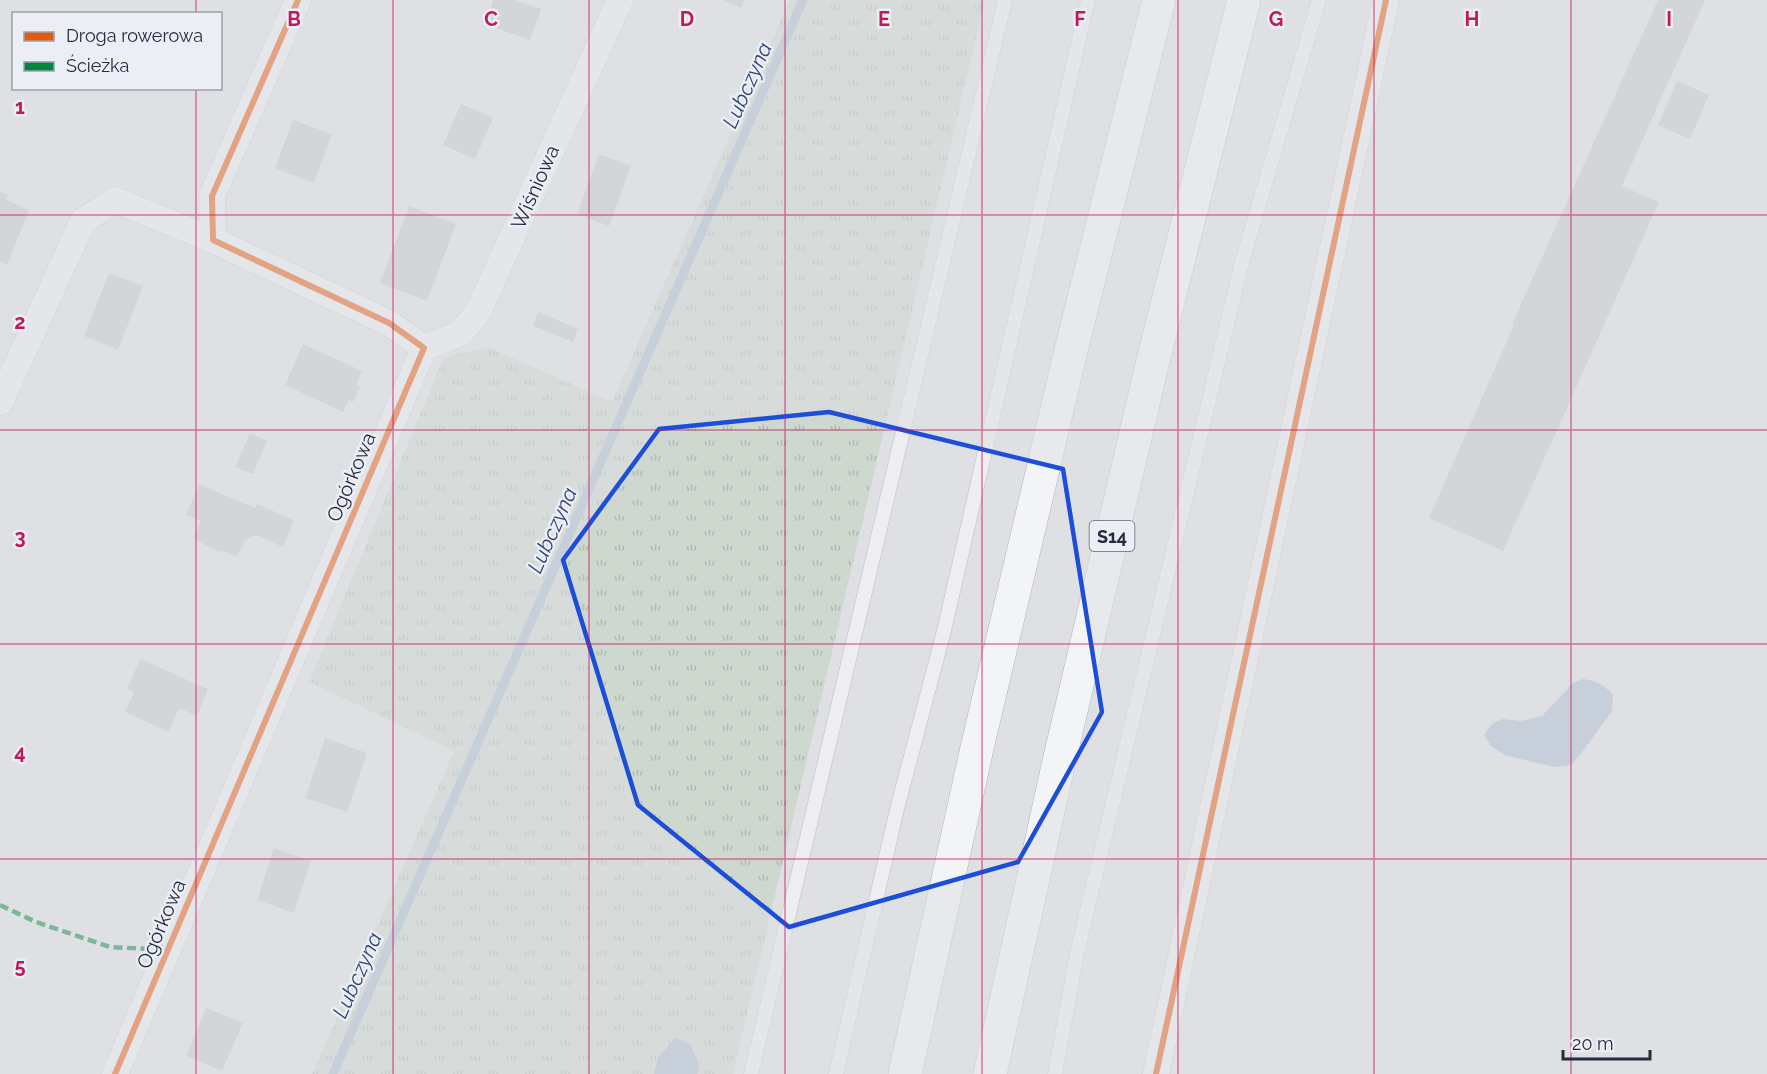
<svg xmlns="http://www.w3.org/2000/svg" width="1767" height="1074" font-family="Raleway,sans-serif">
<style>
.grass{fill:url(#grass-tufts)}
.water{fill:#abbad1}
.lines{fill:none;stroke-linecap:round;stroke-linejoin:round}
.stream{stroke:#abbad1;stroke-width:9}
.building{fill:#c7c8cc}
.service-casing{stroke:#bdbec2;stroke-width:15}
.minor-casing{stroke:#bdbec2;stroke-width:27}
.motorway-casing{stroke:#b1b3b9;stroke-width:34}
.service{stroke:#eeeef1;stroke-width:14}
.minor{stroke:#eeeef1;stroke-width:26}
.motorway{stroke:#f3f4f5;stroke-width:33}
.quiet{stroke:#00873e;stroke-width:4.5;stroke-dasharray:9 4.5;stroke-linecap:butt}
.cycleway-casing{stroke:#ebeef5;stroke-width:10}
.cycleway{stroke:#e8590c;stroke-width:6}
.marked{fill:none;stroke:#1d4ed8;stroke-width:4.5;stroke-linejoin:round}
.grid{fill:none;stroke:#c2185b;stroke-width:1.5;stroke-opacity:0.55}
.labels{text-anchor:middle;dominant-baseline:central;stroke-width:5;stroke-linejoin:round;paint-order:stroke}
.shield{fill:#ebeef5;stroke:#606675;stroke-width:1.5}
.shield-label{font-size:18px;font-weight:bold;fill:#252c3e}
.street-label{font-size:20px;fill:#252c3e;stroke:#ebeef5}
.water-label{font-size:21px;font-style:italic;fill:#2f4673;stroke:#ebeef5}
.grid-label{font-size:20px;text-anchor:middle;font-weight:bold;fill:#c2185b;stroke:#ebeef5;stroke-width:5;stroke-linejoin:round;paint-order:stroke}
</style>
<defs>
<pattern id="grass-tufts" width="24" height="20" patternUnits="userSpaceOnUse" patternTransform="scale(1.5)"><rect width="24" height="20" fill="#ced8cf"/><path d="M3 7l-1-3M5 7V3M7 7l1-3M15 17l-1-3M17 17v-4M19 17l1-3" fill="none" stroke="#b1bab3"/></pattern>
</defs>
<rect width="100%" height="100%" fill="#dfe0e4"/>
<polygon class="grass" points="790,0 985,0 733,1074 312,1074 454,751 309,682 444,357 488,347 612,402"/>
<g class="water">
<path d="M1583,679C1596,681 1604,684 1613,695L1612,711L1580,755L1571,765L1554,767L1505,755L1491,746L1484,735L1493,723L1503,719L1521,721L1542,716L1573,683Z"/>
<polygon points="676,1038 690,1044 699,1065 697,1074 654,1074 658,1057"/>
</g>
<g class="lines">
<polyline class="stream" points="333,1074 803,0"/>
</g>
<g class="building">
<polygon points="493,0 515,0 541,9 530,40 485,24"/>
<polygon points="722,0 744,0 741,8"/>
<polygon points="1658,0 1705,0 1622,186 1659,202 1503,551 1429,518 1514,325 1512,324"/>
<polygon points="1677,81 1709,95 1690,139 1658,125"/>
<polygon points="461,104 493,118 475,159 443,145"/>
<polygon points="293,120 332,134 314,183 275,168"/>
<polygon points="599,154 631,166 609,226 577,214"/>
<polygon points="0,192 8,195 6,200 29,210 7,265 0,262"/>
<polygon points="409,206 456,224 427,301 380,283"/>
<polygon points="109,273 143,286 118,350 84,336"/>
<polygon points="538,312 578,329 573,342 533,326"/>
<polygon points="303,344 362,371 356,385 360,387 353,402 349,400 343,412 285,385"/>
<polygon points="250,433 267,441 253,474 235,467"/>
<polygon points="199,484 255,508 257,504 294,520 283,547 256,535 245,540 237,557 221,550 218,552 193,538 201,521 186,515"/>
<polygon points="140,659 208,689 197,716 179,708 169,732 125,712 134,692 127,689"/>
<polygon points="325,738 367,753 347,812 305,798"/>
<polygon points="274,848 311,861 294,913 257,900"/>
<polygon points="206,1008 243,1023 222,1071 186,1056"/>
</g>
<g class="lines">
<defs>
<g id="service">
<polyline points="751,1074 1005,0"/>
<polyline points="836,1074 897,809 944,631 1088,0"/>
<polyline points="1055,1074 1077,953 1242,262 1319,0"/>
</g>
<g id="minor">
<polyline points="298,0 212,196 213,240 389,323 424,348"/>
<polyline points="424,348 461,333 478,312 620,0"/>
<polyline points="0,402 83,221 115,200 213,240"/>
<polyline points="115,1074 424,348"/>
<polyline points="1156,1074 1386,0"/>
</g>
<g id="motorway">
<polyline points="905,1074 977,748 1073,342 1159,0"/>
<polyline points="990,1074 1058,766 1152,365 1244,0"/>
</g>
</defs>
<use href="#service" class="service-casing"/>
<use href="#minor" class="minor-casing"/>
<use href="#motorway" class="motorway-casing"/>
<use href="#service" class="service"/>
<use href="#minor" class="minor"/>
<use href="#motorway" class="motorway"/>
<polyline class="quiet" points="0,905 36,922 110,947 149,949 170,945"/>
<defs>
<g id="cycleway">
<polyline points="115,1074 424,348 389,323 213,240 212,196 298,0"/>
<polyline points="1156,1074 1386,0"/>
</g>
</defs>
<use href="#cycleway" class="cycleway-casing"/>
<use href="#cycleway" class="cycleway"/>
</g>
<path d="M0 0H1767V1074H0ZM829,412L1063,469L1102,712L1018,862L789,927L638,805L563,560L659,429Z" fill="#dfe0e4" fill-opacity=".55" fill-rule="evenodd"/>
<path class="marked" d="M829,412L1063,469L1102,712L1018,862L789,927L638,805L563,560L659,429Z"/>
<path class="grid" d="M196,0V14M393,0V1074M589,0V1074M785,0V1074M982,0V1074M1178,0V1074M1374,0V1074M1571,0V1074M196,88V1074M0,215H1767M0,430H1767M0,644H1767M0,859H1767"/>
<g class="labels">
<rect class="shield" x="1089.5" y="521" width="45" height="30" rx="4.5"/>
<g class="shield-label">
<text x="1112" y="536">S14</text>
</g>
<g class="street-label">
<text transform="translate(535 187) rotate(-66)">Wiśniowa</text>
<text transform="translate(351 477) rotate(-67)">Ogórkowa</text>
<text transform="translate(161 924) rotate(-67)">Ogórkowa</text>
</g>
<g class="water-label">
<text transform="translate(747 85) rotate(-66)">Lubczyna</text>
<text transform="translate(552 530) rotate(-66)">Lubczyna</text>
<text transform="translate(357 975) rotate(-66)">Lubczyna</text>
</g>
</g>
<g class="grid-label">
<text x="294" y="26">B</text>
<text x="491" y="26">C</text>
<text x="687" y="26">D</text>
<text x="884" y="26">E</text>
<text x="1080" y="26">F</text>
<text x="1276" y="26">G</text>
<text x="1472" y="26">H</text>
<text x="1669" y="26">I</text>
<text x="20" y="114">1</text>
<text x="20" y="329">2</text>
<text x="20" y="544">3</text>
<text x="20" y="759">4</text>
<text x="20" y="973">5</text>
</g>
<rect x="12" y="12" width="210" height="78" fill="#ebeef5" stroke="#9ca0ac" stroke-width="1.5"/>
<rect x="24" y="32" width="30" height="9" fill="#e8590c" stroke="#9ca0ac" stroke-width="1.5"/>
<text x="66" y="42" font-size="18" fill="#252c3e">Droga rowerowa</text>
<rect x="24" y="62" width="30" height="9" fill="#00873e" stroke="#9ca0ac" stroke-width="1.5"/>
<text x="66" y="72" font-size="18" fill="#252c3e">Ścieżka</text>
<path d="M1563 1050v9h87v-9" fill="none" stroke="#252c3e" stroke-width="3"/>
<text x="1572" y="1050" font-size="18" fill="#252c3e" stroke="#ebeef5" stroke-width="4.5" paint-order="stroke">20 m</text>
</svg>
